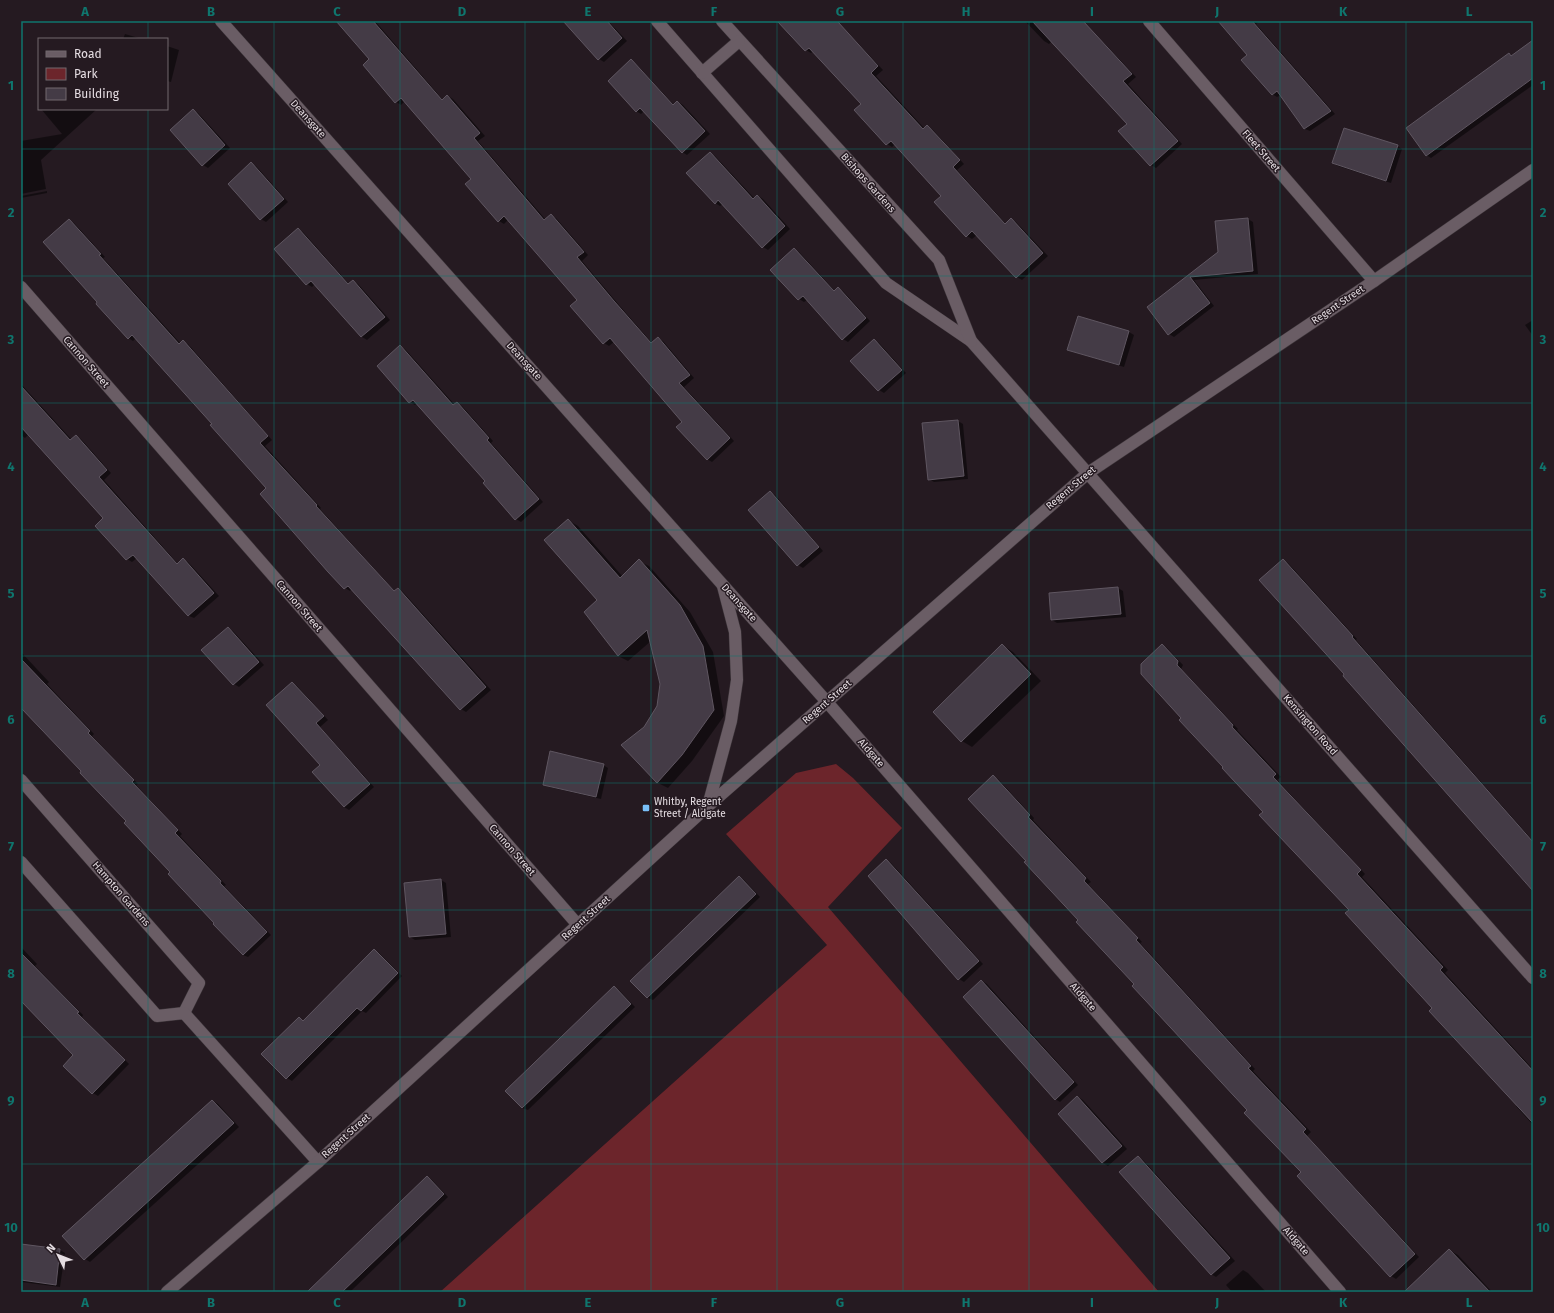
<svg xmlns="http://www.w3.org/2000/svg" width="1554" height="1313" font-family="'Fira Sans',sans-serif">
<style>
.green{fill:#6c252b}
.shadow{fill:#0007}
.building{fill:#443b46;stroke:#5f5661}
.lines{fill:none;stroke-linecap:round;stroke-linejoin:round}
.street-casing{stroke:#3d353a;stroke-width:13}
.street{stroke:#6a5d65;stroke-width:12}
.grid{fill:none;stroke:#0f766e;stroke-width:1;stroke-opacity:0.55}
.poi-dot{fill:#79bff8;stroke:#251a21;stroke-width:1.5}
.labels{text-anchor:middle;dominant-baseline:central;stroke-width:3;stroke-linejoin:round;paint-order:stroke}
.street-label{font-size:10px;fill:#e5dde2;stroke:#251a21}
.poi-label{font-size:10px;fill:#e5dde2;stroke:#251a21;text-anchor:start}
.neatline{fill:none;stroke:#0f766e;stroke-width:1.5}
.grid-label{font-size:13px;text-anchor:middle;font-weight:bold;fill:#0f766e}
</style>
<rect width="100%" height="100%" fill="#251a21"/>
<polygon class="green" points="836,764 853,778 902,828 828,907 1159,1292 440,1292 827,945 726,834 796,773"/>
<g class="shadow">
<polygon points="337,21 375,21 443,100 448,96 453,99 485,136 478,141 546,220 551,216 556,218 588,255 582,261 619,305 652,343 658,338 663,341 694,378 684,387 734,441 712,462 707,459 683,422 614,342 609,346 604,343 578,300 508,220 504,224 499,221 473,179 405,101 401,105 396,102 370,60"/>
<polygon points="564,21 608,21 627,41 604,62 599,59"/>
<polygon points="779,21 830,21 851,36 883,70 876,76 925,129 928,127 933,130 964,164 957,170 1006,224 1011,219 1016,222 1048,256 1022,280 1017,277 977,235 972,239 967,236 943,196 895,144 892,147 887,144 856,110 863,104 814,51 811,53 806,50"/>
<polygon points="1025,21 1076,21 1104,43 1136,77 1128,84 1182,144 1156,168 1151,165 1120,131 1128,124 1052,41 1049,44 1044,41"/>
<polygon points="1219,21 1260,21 1256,24 1335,114 1310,131 1305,129 1281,95 1277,97 1272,94 1249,55"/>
<polygon points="125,34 142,39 123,39"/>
<polygon points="1533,41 1533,85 1431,158 1426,155 1509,54 1513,56"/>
<polygon points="167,46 179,50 171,82 167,81"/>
<polygon points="631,61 636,64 674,105 678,102 683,105 710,134 687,155 682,152 644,111 641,114 636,111"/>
<polygon points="41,109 97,109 41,160 46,189 21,194 21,141 62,134"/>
<polygon points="193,110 198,113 230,148 208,168 203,165 171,130"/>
<polygon points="1397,146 1402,149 1391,183 1338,166 1333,163"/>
<polygon points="710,153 715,156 755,199 758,196 763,199 790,229 768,250 763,247 723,204 720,206 715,203"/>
<polygon points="251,164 256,166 288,202 266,222 261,219"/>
<polygon points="47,191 47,193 21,198 21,196"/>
<polygon points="1248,219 1253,222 1258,274 1194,280 1214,306 1174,337 1169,334 1149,307 1219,253"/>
<polygon points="69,220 74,223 105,257 103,258 181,344 183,342 188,344 272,440 265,446 321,508 320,509 395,592 398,589 403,592 491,690 466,712 461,709 352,589 350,591 345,588 261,494 268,488 213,424 136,338 133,341 128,338 99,303"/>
<polygon points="298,229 303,232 349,284 353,281 358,284 390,320 367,340 362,337 315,284 312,287 307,284 276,249"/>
<polygon points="794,249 799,252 835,291 838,288 843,291 870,321 848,342 843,339 807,300 804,302 799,299 772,270"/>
<polygon points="1533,320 1533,336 1525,325"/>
<polygon points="1129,332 1134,335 1124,367 1074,352 1069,349"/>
<polygon points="874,340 879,343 906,373 884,393 879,390 851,361"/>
<polygon points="400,346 405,349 455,405 457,403 462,406 493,441 491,443 543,502 521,522 516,519 484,484 487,481 417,403 415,405 410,402"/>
<polygon points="21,384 72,440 76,436 81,439 111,473 104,480 178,564 183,559 188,562 219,596 194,618 189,616 137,558 132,562 127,559 96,526 105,518 29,434 25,438 21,435"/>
<polygon points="958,421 963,424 968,479 934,482 929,479"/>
<polygon points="770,492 775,495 823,551 803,568 798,565 750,510"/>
<polygon points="568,520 578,526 623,577 639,561 649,566 690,612 713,652 724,716 692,761 668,788 658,783 623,746 645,728 658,707 661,684 651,641 628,661 618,656"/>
<polygon points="1283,560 1288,563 1357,639 1356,640 1533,841 1533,891 1430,773"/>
<polygon points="1118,588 1123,591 1126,617 1057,623 1052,620"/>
<polygon points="228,628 233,631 264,665 239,687 234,684"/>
<polygon points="1002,645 1013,652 1041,681 972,747 962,741"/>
<polygon points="1162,645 1167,648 1183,665 1181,669 1238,729 1237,730 1281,777 1277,780 1365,874 1362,877 1448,970 1445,973 1531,1067 1529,1069 1533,1073 1533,1125 1516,1106 1517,1105 1350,910 1183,718"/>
<polygon points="21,652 49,682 47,684 94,734 92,736 138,784 136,785 182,834 180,836 226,885 224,886 271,935 248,957 243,955 21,701"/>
<polygon points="292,683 297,686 328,720 320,727 374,787 349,810 344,807 322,765"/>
<polygon points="603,765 608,768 601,799 549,787 544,784"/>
<polygon points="993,777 998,779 1034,818 1033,820 1091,882 1088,884 1142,942 1140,943 1255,1069 1253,1071 1311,1132 1307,1136 1419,1257 1396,1279 1391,1276 1299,1176 1302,1172 1248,1110 1190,1049 1192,1048 1027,861"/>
<polygon points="886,860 891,863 983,964 964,982 959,979"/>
<polygon points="739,877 744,880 760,897 653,1000 648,998 631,981"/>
<polygon points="441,880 446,883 451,937 415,940 410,937"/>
<polygon points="21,947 37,964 35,966 83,1015 82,1017 129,1064 98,1096 93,1093 75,1055 21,996"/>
<polygon points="374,950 379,953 402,976 366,1013 362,1011 292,1081 287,1078 299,1018 304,1021"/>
<polygon points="982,981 987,984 1078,1085 1060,1102 1055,1099"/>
<polygon points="614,988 619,990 635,1007 528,1110 522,1108 506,1091"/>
<polygon points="1078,1097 1083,1100 1127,1149 1108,1166 1103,1163 1059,1114"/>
<polygon points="213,1101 218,1104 239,1127 90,1262 85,1259"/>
<polygon points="1138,1157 1143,1160 1235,1261 1216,1277 1211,1274"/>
<polygon points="427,1177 432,1180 448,1197 350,1292 330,1292"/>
<polygon points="21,1245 60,1250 65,1253 60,1287 21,1282"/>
<polygon points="1449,1250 1458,1255 1492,1292 1423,1292"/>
<polygon points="1243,1270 1248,1273 1266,1292 1232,1292 1226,1285"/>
</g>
<g class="building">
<polygon points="336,21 373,21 442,100 447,95 480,133 474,138 544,220 551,214 584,252 577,257 614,301 651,343 658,337 690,375 679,383 730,438 707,460 676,427 682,422 610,338 603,344 570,306 577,300 504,216 498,222 465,184 471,179 401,98 395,103 363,65 369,59"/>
<polygon points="563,21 607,21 622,38 598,60"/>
<polygon points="777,21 839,21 838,22 878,66 871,73 923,129 927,125 960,160 953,167 1005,224 1011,218 1043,253 1016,278 972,231 966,237 934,202 941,196 891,141 886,145 854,110 861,104 809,48 805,51"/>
<polygon points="1032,21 1083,21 1132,74 1123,81 1178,141 1150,166 1118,131 1127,124"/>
<polygon points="1218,21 1252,21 1331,111 1304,129 1277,91 1272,95 1241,60 1247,55"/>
<polygon points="1533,40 1533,78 1426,156 1406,128 1509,53 1511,56"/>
<polygon points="631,59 673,105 677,101 705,131 682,153 640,108 636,112 608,81"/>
<polygon points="193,109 225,145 202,166 170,130"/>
<polygon points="1344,128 1398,145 1386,181 1332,163"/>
<polygon points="710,152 753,199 757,195 785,226 762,248 718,200 715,204 686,173"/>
<polygon points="251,162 284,199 260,220 228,184"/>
<polygon points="1248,218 1253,271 1190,277 1210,303 1168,335 1147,307 1218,252 1215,221"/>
<polygon points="69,219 101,254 99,255 179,344 183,340 268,436 260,443 317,505 316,506 394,591 398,588 486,687 460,710 348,586 344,589 328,572 260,494 266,488 210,425 212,424 132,335 128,339 96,304 97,302 43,242"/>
<polygon points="298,228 348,284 353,280 385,317 361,337 311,281 306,285 274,249"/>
<polygon points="794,248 834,291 838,287 866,318 842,340 803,296 798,300 770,270"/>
<polygon points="1078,316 1129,331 1119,365 1067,350"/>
<polygon points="874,339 902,370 878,391 850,361"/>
<polygon points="400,345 453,405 457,402 489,438 487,440 539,499 515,520 483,483 485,481 413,400 409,403 377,366"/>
<polygon points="21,386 70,440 76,435 107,470 99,477 177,564 183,558 214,593 188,616 133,555 126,560 95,526 103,518 21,427"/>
<polygon points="958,420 964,476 928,480 922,423"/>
<polygon points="770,491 819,547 797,566 748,510"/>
<polygon points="568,519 620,578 639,559 680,605 703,646 714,710 682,755 657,783 621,745 644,727 657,706 660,684 647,630 618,656 584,612 597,600 544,540"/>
<polygon points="1283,559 1353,636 1352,637 1533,842 1533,891 1343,676 1344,674 1259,580"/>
<polygon points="1118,587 1121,614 1051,620 1049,593"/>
<polygon points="228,627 259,662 233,685 201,650"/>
<polygon points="1002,644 1031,674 961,742 933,712"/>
<polygon points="1162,644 1178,661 1177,665 1233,725 1232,727 1276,774 1273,777 1361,870 1357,874 1443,967 1440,970 1533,1071 1533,1123 1429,1011 1432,1008 1345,913 1349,910 1259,815 1263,812 1222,768 1223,767 1179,720 1181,718 1141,674 1141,664"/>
<polygon points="21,659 90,731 88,733 134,780 132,782 178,830 175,833 221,881 220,883 267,932 243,955 213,924 214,923 168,874 170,872 124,823 126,821 80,773 81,771 21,708"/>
<polygon points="292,682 324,716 316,723 370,784 344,807 312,772 320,765 266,705"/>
<polygon points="550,751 604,764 596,797 543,785"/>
<polygon points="993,775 1030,815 1028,817 1086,878 1084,881 1138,938 1136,940 1251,1066 1248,1068 1306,1129 1303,1132 1415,1254 1390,1277 1297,1176 1301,1172 1244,1113 1247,1110 1132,986 1134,984 1076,922 1078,920 1024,862 1026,861 968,799"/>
<polygon points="886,859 979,961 958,980 868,876"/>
<polygon points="739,876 756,894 647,998 630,981"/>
<polygon points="441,879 446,934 409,937 404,883"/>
<polygon points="374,949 398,973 361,1011 357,1008 286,1079 261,1054 299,1017 303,1021"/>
<polygon points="21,953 79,1012 77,1013 125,1060 92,1094 63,1066 73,1055 21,1001"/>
<polygon points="981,980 1074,1082 1055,1100 963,997"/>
<polygon points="614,986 631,1004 522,1108 505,1091"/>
<polygon points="1077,1096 1122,1146 1102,1163 1058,1114"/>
<polygon points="212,1100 234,1123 84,1260 62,1236"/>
<polygon points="1138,1156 1230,1258 1211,1275 1119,1172"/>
<polygon points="427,1176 444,1194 390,1246 342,1292 307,1292"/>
<polygon points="21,1244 60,1249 56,1285 21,1280"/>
<polygon points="1449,1249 1490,1292 1404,1292"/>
</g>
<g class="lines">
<defs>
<g id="street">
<polyline points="221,21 827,702 1340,1292"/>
<polyline points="657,21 886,283 971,341 1533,978"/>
<polyline points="722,21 939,260 971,341"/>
<polyline points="1149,21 1374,281"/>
<polyline points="702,73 739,41"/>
<polyline points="21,287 578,925"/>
<polyline points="21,780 199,983 184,1013"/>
<polyline points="708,806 731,721 737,680 735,632 723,586"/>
<polyline points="21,862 157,1016 184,1013 318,1162"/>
<polyline points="167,1292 318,1162 708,806 1088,473 1374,281 1533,170"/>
</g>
</defs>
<use href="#street" class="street-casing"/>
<use href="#street" class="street"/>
</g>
<path class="grid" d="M148,21V39M274,21V1292M400,21V1292M525,21V1292M651,21V1292M777,21V1292M903,21V1292M1029,21V1292M1154,21V1292M1280,21V1292M1406,21V1292M148,109V1292M21,149H1533M21,276H1533M21,403H1533M21,530H1533M21,656H1533M21,783H1533M21,910H1533M21,1037H1533M21,1164H1533"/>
<rect class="poi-dot" x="642" y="804" width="8" height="8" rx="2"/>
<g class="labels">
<g class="street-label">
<text transform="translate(308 119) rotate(48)">Deansgate</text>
<text transform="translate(1261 151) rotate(49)">Fleet Street</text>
<text transform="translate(868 183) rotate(48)">Bishops Gardens</text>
<text transform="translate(1338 305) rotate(-34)">Regent Street</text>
<text transform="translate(524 361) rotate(48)">Deansgate</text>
<text transform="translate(86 362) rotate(49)">Cannon Street</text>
<text transform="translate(1071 488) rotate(-40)">Regent Street</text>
<text transform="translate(739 603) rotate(48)">Deansgate</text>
<text transform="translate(299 606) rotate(49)">Cannon Street</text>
<text transform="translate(827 702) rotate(-41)">Regent Street</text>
<text transform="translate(1310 725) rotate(49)">Kensington Road</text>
<text transform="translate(871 753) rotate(49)">Aldgate</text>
<text transform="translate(512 850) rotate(49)">Cannon Street</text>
<text transform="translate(121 894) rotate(49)">Hampton Gardens</text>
<text transform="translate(586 918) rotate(-42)">Regent Street</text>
<text transform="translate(1083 997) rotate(49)">Aldgate</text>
<text transform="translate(346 1136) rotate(-42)">Regent Street</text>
<text transform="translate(1296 1241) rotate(49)">Aldgate</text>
</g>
<g class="poi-label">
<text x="654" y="802">Whitby, Regent<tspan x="654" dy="12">Street / Aldgate</tspan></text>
</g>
</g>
<rect width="1554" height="1313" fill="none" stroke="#251a21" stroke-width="44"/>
<rect x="38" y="38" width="130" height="72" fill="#251a21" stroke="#72686e"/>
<rect x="46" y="51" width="20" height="6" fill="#6a5d65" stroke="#72686e"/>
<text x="74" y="58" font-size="12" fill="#e5dde2">Road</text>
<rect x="46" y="68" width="20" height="12" fill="#6c252b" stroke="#72686e"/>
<text x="74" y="78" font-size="12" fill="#e5dde2">Park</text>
<rect x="46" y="88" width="20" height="12" fill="#443b46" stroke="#72686e"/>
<text x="74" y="98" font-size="12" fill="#e5dde2">Building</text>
<g transform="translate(58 1255) rotate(313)" stroke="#251a21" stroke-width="3" paint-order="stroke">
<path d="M0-3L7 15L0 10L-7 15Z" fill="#e5dde2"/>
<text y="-6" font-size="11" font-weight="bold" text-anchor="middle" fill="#e5dde2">N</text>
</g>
<rect x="22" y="22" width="1510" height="1269" class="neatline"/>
<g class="grid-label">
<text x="85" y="16">A</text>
<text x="211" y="16">B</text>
<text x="337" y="16">C</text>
<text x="462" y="16">D</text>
<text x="588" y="16">E</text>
<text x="714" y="16">F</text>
<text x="840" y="16">G</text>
<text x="966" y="16">H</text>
<text x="1092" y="16">I</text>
<text x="1217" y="16">J</text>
<text x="1343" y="16">K</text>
<text x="1469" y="16">L</text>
<text x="11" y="90">1</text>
<text x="1543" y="90">1</text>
<text x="11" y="217">2</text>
<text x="1543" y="217">2</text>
<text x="11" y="344">3</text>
<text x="1543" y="344">3</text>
<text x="11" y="471">4</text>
<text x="1543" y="471">4</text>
<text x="11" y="598">5</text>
<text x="1543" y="598">5</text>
<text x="11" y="724">6</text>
<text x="1543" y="724">6</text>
<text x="11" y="851">7</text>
<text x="1543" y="851">7</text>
<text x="11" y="978">8</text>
<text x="1543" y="978">8</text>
<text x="11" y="1105">9</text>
<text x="1543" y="1105">9</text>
<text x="11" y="1232">10</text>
<text x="1543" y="1232">10</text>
<text x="85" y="1307">A</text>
<text x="211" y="1307">B</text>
<text x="337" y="1307">C</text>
<text x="462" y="1307">D</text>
<text x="588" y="1307">E</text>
<text x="714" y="1307">F</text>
<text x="840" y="1307">G</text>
<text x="966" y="1307">H</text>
<text x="1092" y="1307">I</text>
<text x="1217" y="1307">J</text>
<text x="1343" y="1307">K</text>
<text x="1469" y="1307">L</text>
</g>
</svg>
